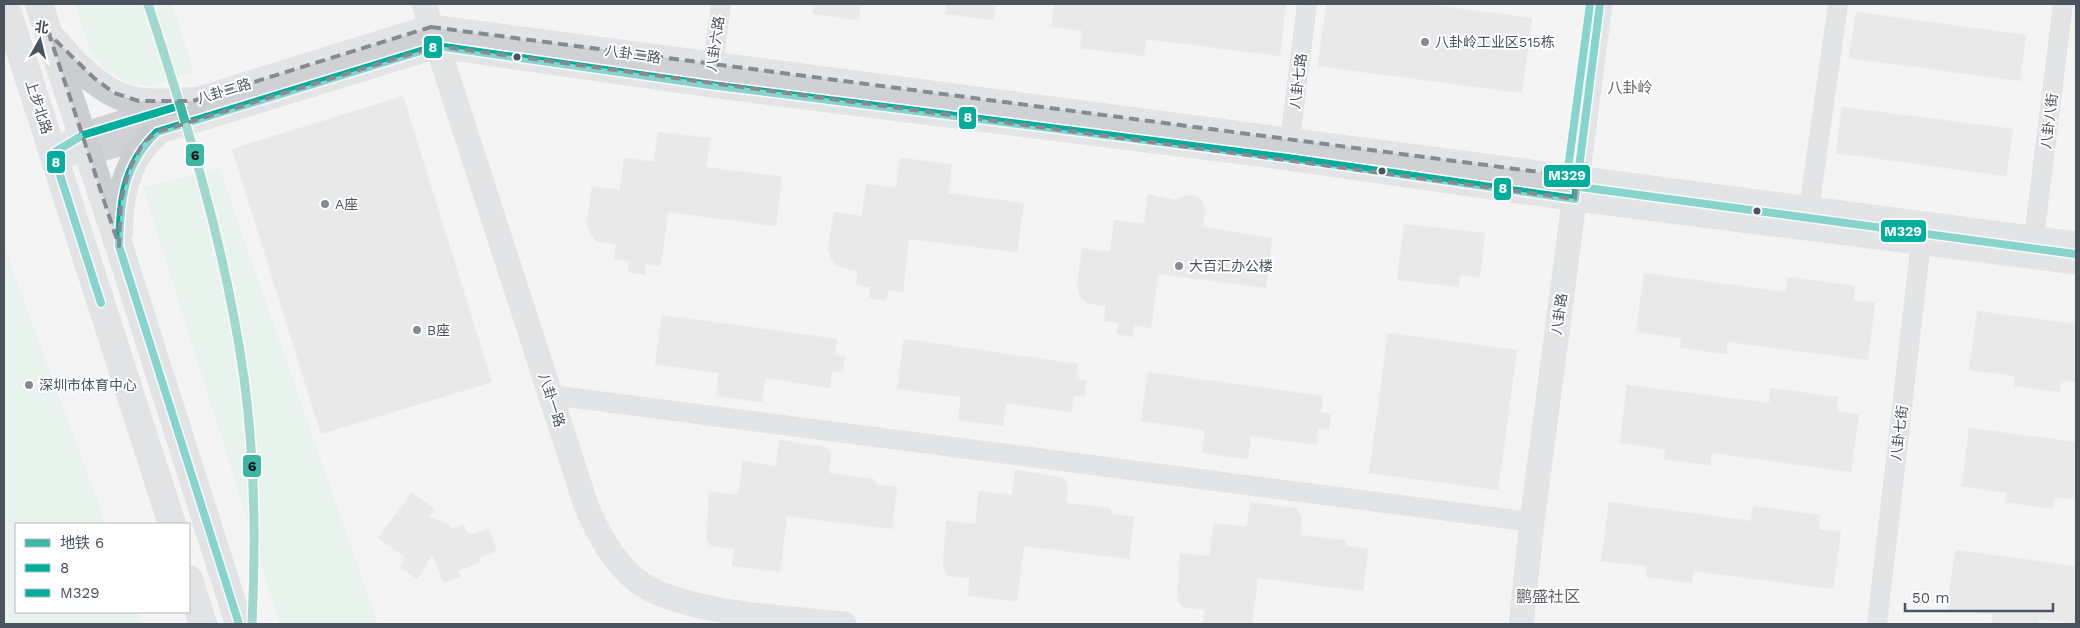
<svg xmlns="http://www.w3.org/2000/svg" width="2080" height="628" font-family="'Work Sans','Noto Sans SC',sans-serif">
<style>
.green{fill:#daf1e6}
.building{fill:#dbdbdd;stroke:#e5e5e6}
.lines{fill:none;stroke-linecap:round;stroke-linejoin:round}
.minor{stroke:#cfd1d4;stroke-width:20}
.tertiary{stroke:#cfd1d4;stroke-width:25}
.primary{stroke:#cbced1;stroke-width:28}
.bus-1-casing{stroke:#fff;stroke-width:11}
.bus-2-casing{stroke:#fff;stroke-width:11}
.bus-1{stroke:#01ad9c;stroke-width:8}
.bus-2{stroke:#01ad9c;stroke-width:8}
.metro-1-casing{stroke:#fff;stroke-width:12}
.metro-1{stroke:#3bb7a4;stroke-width:9}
.marked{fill:none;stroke:#868b93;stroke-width:4;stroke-dasharray:10 6;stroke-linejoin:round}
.poi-dot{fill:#868b93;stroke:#fff;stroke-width:2}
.bus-dot{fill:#4b535f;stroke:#fff;stroke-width:2}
.labels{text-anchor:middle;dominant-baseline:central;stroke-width:4;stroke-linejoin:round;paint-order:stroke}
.poi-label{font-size:14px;fill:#4b535f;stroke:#fff;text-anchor:start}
.street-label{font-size:14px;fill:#4b535f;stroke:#fff}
.neighbourhood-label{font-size:15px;fill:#5f6267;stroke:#fff}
.quarter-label{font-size:16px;fill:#5f6267;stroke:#fff}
.line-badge{stroke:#fff;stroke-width:2}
.badge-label{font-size:14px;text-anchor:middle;font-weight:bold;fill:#fff}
.pale-badge-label{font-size:14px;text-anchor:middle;font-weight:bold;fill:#111}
</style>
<rect width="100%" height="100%" fill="#f4f4f4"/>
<g class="green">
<polygon points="75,4 172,4 194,72 149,86 127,82 104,69 90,52"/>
<polygon points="219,167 378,624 280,624 143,188"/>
<polygon points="4,246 106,524 16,524 16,612 138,612 142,624 4,624"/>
</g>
<g class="building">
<polygon points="813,4 861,4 859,20 813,14"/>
<polygon points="947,4 996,4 994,20 946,14"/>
<polygon points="1054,4 1286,4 1280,56 1146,39 1144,56 1080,48 1083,31 1051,27"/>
<polygon points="1326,4 1424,4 1532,18 1522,93 1318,66"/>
<polygon points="1856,12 2026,35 2020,81 1849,58"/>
<polygon points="403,96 492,382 321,434 232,149"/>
<polygon points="1842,107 2013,129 2006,176 1836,153"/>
<polygon points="658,132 710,138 706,167 782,177 776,226 668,212 661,266 646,264 645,275 628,272 629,261 614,259 616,245 596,241 590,233 587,223 592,186 620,190 624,158 654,162"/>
<polygon points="900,158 952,164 948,193 1024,203 1017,252 909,239 903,292 888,290 886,301 869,298 871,287 856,285 858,271 838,267 831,259 828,249 834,212 862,216 866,184 896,188"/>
<polygon points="1148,194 1176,200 1187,195 1196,196 1202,201 1205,208 1203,227 1272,238 1266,288 1158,274 1151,328 1134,325 1133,337 1117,334 1118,323 1104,321 1106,306 1086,303 1079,295 1077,285 1082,248 1110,252 1114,220 1144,224"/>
<polygon points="1404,224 1485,233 1480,277 1460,275 1459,287 1397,280"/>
<polygon points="1644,273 1785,292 1788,277 1855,286 1853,300 1875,303 1868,360 1728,342 1726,354 1680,348 1681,338 1636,332"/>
<polygon points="1977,311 2076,324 2076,382 2061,380 2060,392 2014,386 2015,376 1969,370"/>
<polygon points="662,315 837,339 835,355 845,356 843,372 832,371 830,388 765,378 762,402 716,396 719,373 655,364"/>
<polygon points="1388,333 1517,350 1498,490 1369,473"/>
<polygon points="904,339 1078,364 1076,379 1087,381 1084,397 1074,395 1071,412 1006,403 1003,426 958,420 961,397 897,389"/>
<polygon points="1148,372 1323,396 1321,412 1331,414 1329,430 1318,428 1316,445 1251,436 1248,459 1202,453 1205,430 1141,421"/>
<polygon points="1627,385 1769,403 1771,388 1838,397 1837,411 1859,414 1851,472 1712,453 1710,465 1664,459 1665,449 1620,443"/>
<polygon points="1969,428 2076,442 2076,500 2054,497 2052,509 2006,502 2007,493 1962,486"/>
<polygon points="779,440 825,447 831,454 829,473 874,479 876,484 897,487 892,529 787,516 780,572 732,566 734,549 711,546 706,539 709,491 738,495 743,461 776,466"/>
<polygon points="1015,470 1062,477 1068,484 1066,503 1110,508 1113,514 1134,517 1129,559 1024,546 1017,601 968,596 970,578 948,576 943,568 946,521 975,524 979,491 1012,495"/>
<polygon points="412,493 435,509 429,516 446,523 452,529 464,525 469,535 489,529 497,551 479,558 481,562 458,571 461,576 444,583 432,555 417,579 401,567 405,557 378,538"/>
<polygon points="1250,502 1296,508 1302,516 1300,535 1344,540 1347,546 1368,549 1363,591 1258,578 1252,624 1203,624 1205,610 1182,607 1177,600 1180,553 1209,556 1214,523 1247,527"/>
<polygon points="1609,502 1751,521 1753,506 1820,515 1819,529 1841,532 1833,589 1693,571 1692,583 1646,577 1647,566 1601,561"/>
<polygon points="1955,550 2076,566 2076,624 2039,619 2038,624 1991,624 1993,614 1947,609"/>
</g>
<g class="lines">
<g class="minor">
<polyline points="711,79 721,4"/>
<polyline points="1288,156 1307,4"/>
<polyline points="1809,209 1838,4"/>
<polyline points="2034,238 2063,4"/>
<polyline points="551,395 1532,522"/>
<polyline points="1877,624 1921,242"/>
</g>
<g class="tertiary">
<path d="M424,4L587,508C599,535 613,561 636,580C679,614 789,618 844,624"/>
<polyline points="53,153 83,135 431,27 2076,244"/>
<polyline points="68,153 89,153 437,46 710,85 1288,158 1575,199 2076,262"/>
<polyline points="1521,624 1532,522 1600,4"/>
</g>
<g class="primary">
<polyline points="5,4 172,524"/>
<polyline points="39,4 119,246 239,624"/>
<path d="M56,42C73,63 98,88 124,98C145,105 171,102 193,101"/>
<path d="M119,232C119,195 127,157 157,132"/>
<polyline points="189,579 203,624"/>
</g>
<defs>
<g id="bus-1">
<polyline points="101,303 53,153 83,135 182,105"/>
<path d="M239,624L119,246C120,201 123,165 157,132L437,46L710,85L1288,158L1575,199L1600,4"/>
</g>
<polyline id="bus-2" points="1590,4 1567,176 1568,181 1573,186 2075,254"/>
</defs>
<use href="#bus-1" class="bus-1-casing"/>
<use href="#bus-2" class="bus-2-casing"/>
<use href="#bus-1" class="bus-1"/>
<use href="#bus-2" class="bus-2"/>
<defs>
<path id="metro-1" d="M148,4C188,126 226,250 244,378C255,460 256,542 252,624"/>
</defs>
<use href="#metro-1" class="metro-1-casing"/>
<use href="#metro-1" class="metro-1"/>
</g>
<path d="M0 0H2080V628H0ZM431,27L1577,177L1575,199L437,46L157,132L143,143L129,170L121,201L119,246L49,34L94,78L114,93L139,101H193Z" fill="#f4f4f4" fill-opacity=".55" fill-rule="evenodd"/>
<path class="marked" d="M431,27L1577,177L1575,199L437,46L157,132L143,143L129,170L121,201L119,246L49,34L94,78L114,93L139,101H193Z"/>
<g class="poi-dot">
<circle cx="1425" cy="42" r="5"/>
<circle cx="325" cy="204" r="5"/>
<circle cx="1179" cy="266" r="5"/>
<circle cx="417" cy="330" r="5"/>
<circle cx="29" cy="385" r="5"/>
</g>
<g class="bus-dot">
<circle cx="517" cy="57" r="4.5"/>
<circle cx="1382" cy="171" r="4.5"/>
<circle cx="1757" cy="211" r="4.5"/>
</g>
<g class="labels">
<g class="poi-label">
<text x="1435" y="42">八卦岭工业区515栋</text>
<text x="335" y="204">A座</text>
<text x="1189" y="266">大百汇办公楼</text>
<text x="427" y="330">B座</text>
<text x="39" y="385">深圳市体育中心</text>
</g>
<g class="street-label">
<text transform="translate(715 44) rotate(-82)">八卦六路</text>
<text transform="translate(633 54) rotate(8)">八卦二路</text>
<text transform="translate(1298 81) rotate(-83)">八卦七路</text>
<text transform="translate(224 91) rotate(-17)">八卦二路</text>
<text transform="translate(39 107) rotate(72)">上步北路</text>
<text transform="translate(2049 121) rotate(-83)">八卦八街</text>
<text transform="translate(1559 314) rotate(-82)">八卦路</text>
<text transform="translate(552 400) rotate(72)">八卦一路</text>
<text transform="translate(1899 433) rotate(-83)">八卦七街</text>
</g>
<g class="neighbourhood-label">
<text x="1630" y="88">八卦岭</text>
</g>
<g class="quarter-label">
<text x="1548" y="596">鹏盛社区</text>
</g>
</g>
<g class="line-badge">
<rect x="423" y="35" width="20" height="24" rx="5" fill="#01ad9c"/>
<rect x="958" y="106" width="19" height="24" rx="5" fill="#01ad9c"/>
<rect x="185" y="143" width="20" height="24" rx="5" fill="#3bb7a4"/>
<rect x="46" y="150" width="20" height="24" rx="5" fill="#01ad9c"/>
<rect x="1543" y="164" width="48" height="24" rx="5" fill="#01ad9c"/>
<rect x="1493" y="177" width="19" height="24" rx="5" fill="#01ad9c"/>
<rect x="1880" y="219" width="47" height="24" rx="5" fill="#01ad9c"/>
<rect x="242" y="454" width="20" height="24" rx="5" fill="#3bb7a4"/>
</g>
<g class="badge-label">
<text x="433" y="52">8</text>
<text x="968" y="122">8</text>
<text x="56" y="167">8</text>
<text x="1567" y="180">M329</text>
<text x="1503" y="193">8</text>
<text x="1903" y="236">M329</text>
</g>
<g class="pale-badge-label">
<text x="195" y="160">6</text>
<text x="252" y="471">6</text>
</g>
<rect width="2080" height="628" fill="none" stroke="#4b535f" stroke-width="10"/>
<rect x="15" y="523" width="175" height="90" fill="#ffffff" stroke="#b7babf"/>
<rect x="25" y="539" width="25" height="8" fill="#3bb7a4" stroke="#b7babf"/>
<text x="60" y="548" font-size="15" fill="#4b535f">地铁 6</text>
<rect x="25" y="564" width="25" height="8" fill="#01ad9c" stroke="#b7babf"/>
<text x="60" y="573" font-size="15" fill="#4b535f">8</text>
<rect x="25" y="589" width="25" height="8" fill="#01ad9c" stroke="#b7babf"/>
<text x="60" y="598" font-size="15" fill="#4b535f">M329</text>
<g transform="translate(40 40) rotate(8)" stroke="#ffffff" stroke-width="4" paint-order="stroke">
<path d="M0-4L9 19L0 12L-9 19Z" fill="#4b535f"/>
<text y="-8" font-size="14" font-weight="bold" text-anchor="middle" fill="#4b535f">北</text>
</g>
<path d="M1905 603v8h148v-8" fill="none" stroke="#4b535f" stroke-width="2.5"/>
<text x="1912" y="603" font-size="15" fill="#4b535f" stroke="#ffffff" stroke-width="4" paint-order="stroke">50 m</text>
</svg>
